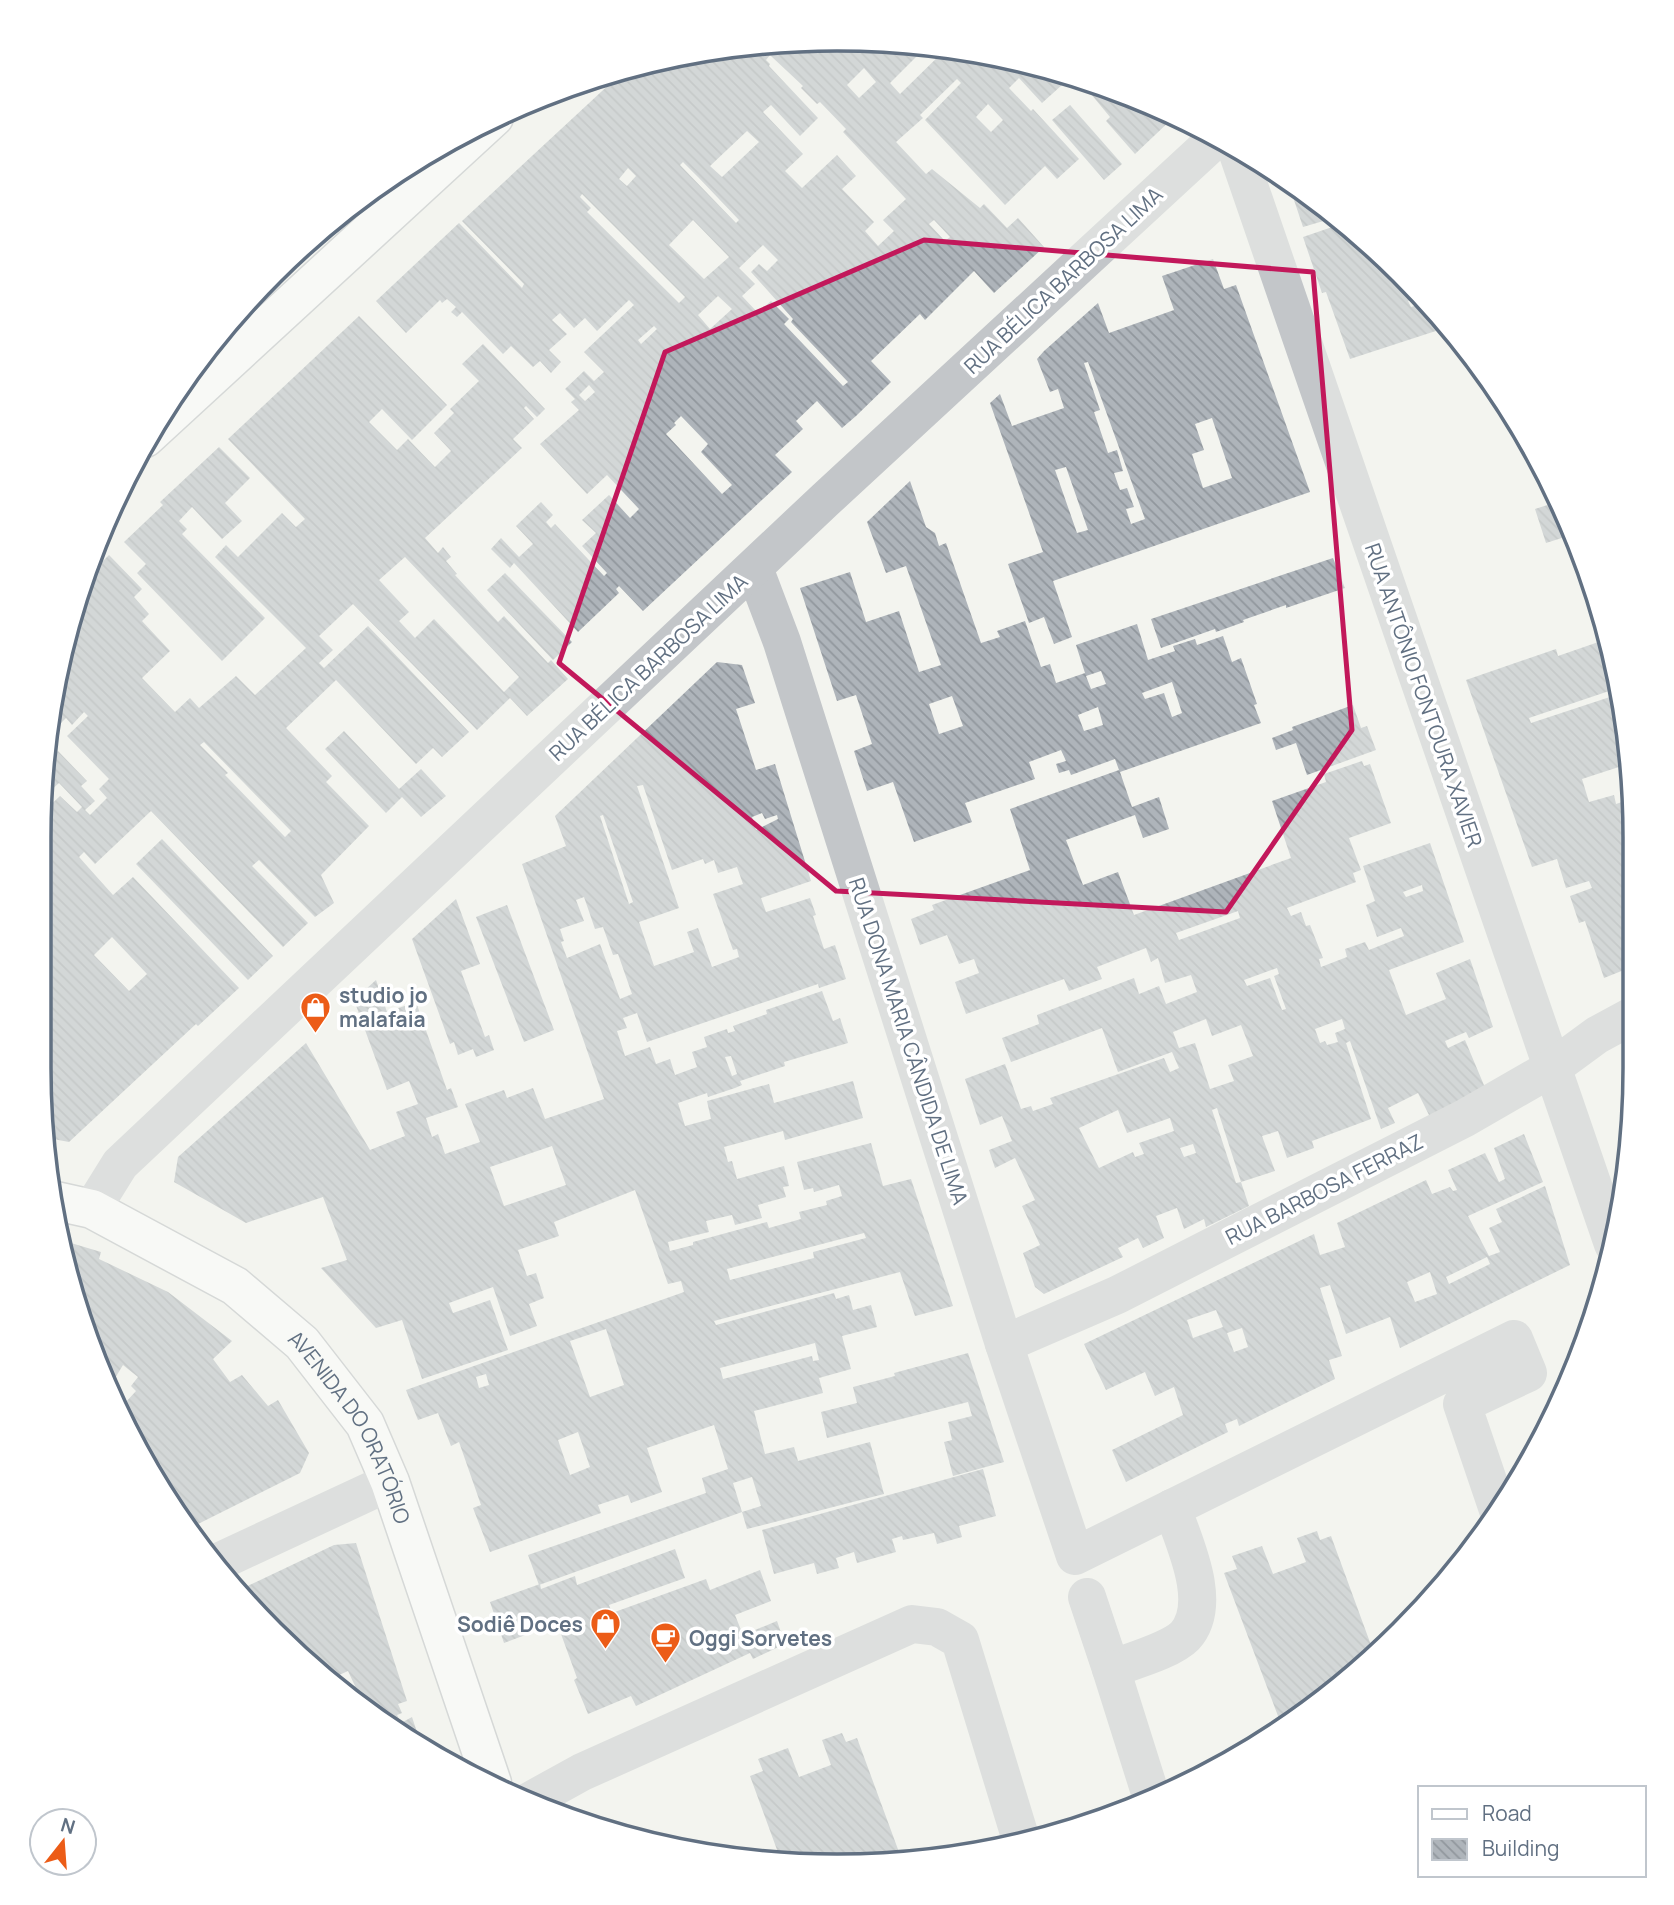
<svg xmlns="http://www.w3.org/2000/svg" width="1674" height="1905" font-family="Manrope,sans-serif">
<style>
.building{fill:url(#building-back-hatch);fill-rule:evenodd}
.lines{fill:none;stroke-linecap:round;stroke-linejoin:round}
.major-casing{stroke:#b3b7bb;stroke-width:41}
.minor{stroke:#c3c6c9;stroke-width:38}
.major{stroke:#fff;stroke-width:38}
.marked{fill:none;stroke:#c2185b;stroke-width:5;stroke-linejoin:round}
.labels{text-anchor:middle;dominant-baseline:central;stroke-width:7;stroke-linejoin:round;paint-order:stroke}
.street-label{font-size:21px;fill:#617082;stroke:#fff}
.poi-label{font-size:21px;font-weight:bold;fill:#617082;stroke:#fff;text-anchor:start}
.rim{fill:none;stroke:#617082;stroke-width:3.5}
</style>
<defs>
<pattern id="building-back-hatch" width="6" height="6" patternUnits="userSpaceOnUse" patternTransform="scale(1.75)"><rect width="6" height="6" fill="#aeb4ba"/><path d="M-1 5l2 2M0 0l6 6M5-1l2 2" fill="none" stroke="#91979d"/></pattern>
</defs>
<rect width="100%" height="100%" fill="#f3f4ef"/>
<g class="building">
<path d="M784,40L928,45L890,83L900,94L948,47L1072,76L1042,103L1019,78L1009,88L1031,111L1033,109L1079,159L1057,179L1045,166L1005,205L925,120L961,83L957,79L920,115L923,118L896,142L926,174L932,169L980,208L984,204L1007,228L1018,218L1044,247L994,293L974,271L925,320L920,314L871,361L891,382L856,416L842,428L817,401L796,421L803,429L775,455L792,472L643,611L619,586L616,589L619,593L578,632L514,563L510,568L491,549L501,538L519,557L533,544L516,526L541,502L553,515L546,522L551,528L555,524L604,576L607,573L582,546L596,533L582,520L609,495L630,518L639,509L607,475L587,494L540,444L579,410L571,402L575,399L565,389L584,371L594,381L604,372L584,352L634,305L629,300L597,331L585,318L574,328L560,313L552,320L567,334L549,350L561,362L551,373L540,361L533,367L511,346L503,354L462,312L457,317L451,312L456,307L447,299L442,303L440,300L406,333L376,301L459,223L522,288L524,284L462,221L629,66L772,42L775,46ZM770,55L803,86L801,88L817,104L820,102L846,129L843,132L906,199L883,220L894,231L878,246L865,231L874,222L842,189L856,176L837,155L802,188L785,171L803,154L763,112L771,105L800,136L818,118L769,66L770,64L766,60ZM864,68L876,82L859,98L847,85ZM988,104L1003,120L991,132L976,117ZM747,131L759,142L722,177L710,166ZM683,162L698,177L739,220L736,223L680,165ZM628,168L636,176L627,186L619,179ZM582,194L685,297L679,303L587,212L591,208L580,197ZM693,220L729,257L704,279L669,245ZM934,220L950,237L945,241L929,224ZM763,245L778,260L767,271L759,264L751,272L793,319L791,322L848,382L843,386L784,324L789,319L771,301L758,313L742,296L755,284L739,268ZM718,296L732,309L710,329L698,315ZM654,326L657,329L641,344L638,340ZM589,385L595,392L585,401L579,395ZM681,416L708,444L701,452L732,485L722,494L666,434L676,425L674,423Z"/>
<polygon points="1084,79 1093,81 1174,117 1135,154 1106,121 1110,117 1081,82"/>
<polygon points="1070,105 1122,164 1104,180 1052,120"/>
<polygon points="1288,182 1307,196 1337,217 1303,227"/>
<polygon points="1344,223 1349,241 1364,237 1420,297 1408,301 1411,307 1425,303 1448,327 1350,359 1326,292 1322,293 1303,237"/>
<path d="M1213,259L1224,289L1236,285L1310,492L1053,581L1072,637L1054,644L1044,617L1029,623L1008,564L1043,552L990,403L1000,394L1012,426L1064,408L1058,389L1050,392L1037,359L1044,351L1098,303L1109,333L1174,310L1162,276ZM1088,362L1145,519L1131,524L1126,509L1134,507L1127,488L1120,490L1114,473L1123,471L1117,450L1108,453L1094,412L1100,410L1084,363ZM1212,418L1232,478L1203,488L1192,454L1204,450L1195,424ZM1066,467L1088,530L1077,533L1055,470Z"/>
<path d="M359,316L447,405L412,440L382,409L369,422L397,450L408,439L435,467L451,451L434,433L454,413L450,409L479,381L462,364L483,344L545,409L537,417L526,406L524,408L534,419L513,439L522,448L425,538L438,553L443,547L451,557L446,561L457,574L455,575L498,622L504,616L548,663L551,660L568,679L527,716L510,698L477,730L353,604L319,636L333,650L319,663L324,668L368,626L469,732L442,757L433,748L416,764L336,680L286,728L332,776L326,782L369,826L321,875L334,903L315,917L259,860L252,866L308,923L283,947L151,811L95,864L84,852L79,857L113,895L133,877L239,988L198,1026L196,1024L69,1142L48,1138L38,1068L40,815L60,796L77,812L82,807L59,783L40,800L43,766L58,751L87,781L81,786L95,801L85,810L90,815L107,798L99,789L109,779L67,736L88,716L84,712L72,725L66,718L46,738L54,682L85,579L109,555L142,589L134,597L149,614L142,621L170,651L142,678L175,712L190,698L199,708L236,676L255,695L306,648L215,557L226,545L238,557L282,513L296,527L305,519L228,439ZM405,557L519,677L504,692L434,619L415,638L399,621L409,612L379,580ZM204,742L291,831L285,837L225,775L228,773L200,745ZM112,937L147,974L129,991L94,955Z"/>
<polygon points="219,447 250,478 225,503 242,521 222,539 192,507 179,521 187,529 182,534 265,618 222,661 137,573 146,564 124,542 163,505 160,502"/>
<path d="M910,481L926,527L935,533L939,546L946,543L981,643L1000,637L997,631L1025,621L1041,667L1050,664L1056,683L1085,673L1076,645L1137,624L1148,660L1175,651L1173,646L1195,639L1197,645L1223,636L1232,662L1241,658L1257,704L1254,705L1261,723L1120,772L1132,807L1159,797L1169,829L1143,838L1135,815L1066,840L1083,885L1118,872L1134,915L1291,858L1272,801L1326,782L1324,774L1362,761L1364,766L1370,764L1391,823L1349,838L1361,870L1353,873L1356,882L1287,908L1291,916L1301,912L1306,926L1310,925L1323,958L1319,959L1321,967L1347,957L1345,949L1365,942L1369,950L1404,936L1401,928L1377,937L1366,905L1375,901L1363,866L1430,843L1464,942L1389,970L1406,1015L1446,999L1436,973L1470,959L1493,1027L1469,1038L1466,1032L1445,1041L1448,1048L1465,1040L1486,1090L1430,1117L1418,1093L1388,1108L1395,1123L1381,1129L1350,1041L1346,1043L1371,1119L1312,1141L1314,1148L1287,1158L1278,1131L1262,1136L1275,1171L1241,1182L1217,1108L1212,1110L1236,1183L1241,1182L1249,1206L1206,1227L1204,1219L1184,1229L1177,1208L1156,1216L1164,1238L1143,1248L1138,1238L1118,1248L1123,1257L1044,1294L1035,1287L1023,1253L1040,1245L1022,1206L1035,1200L1015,1158L995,1168L989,1150L1012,1141L1002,1116L980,1125L965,1079L1005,1064L1021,1109L1031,1106L1033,1111L1053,1104L1050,1098L1164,1058L1170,1072L1179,1068L1172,1052L1118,1072L1102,1028L1011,1062L1002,1038L1039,1024L1037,1015L1134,978L1139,994L1159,986L1166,1004L1197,992L1191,975L1165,983L1158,958L1151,962L1146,948L1097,967L1102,979L1069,991L1064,979L966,1014L955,982L979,973L974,959L959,964L947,935L920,945L911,919L934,910L932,905L1030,870L1010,809L1119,770L1115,759L1071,775L1069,770L1059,773L1056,764L1066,761L1061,750L1029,762L1035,779L965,803L972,822L914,842L893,782L867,791L854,751L872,744L856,695L837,701L800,588L850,572L866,622L899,611L919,672L941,665L906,566L886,573L867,522ZM1101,671L1106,684L1091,689L1086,676ZM1172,682L1182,713L1172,717L1164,693L1145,699L1142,693ZM952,696L963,726L939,734L929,704ZM1098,707L1103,725L1084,731L1078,715ZM1422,885L1423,891L1406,897L1403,892ZM1238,911L1240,918L1179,940L1176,933ZM1277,968L1279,974L1274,976L1286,1009L1282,1010L1270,978L1247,986L1244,980ZM1206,1019L1212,1036L1241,1025L1253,1056L1228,1065L1234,1081L1210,1089L1195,1043L1179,1048L1173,1032ZM1342,1019L1345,1029L1335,1033L1338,1042L1327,1045L1325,1041L1320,1043L1315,1029ZM1118,1110L1127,1133L1170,1118L1174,1131L1139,1143L1144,1154L1135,1157L1133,1152L1099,1168L1079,1128ZM1193,1144L1196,1153L1184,1157L1180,1148Z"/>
<polygon points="1560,501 1566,517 1563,519 1568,536 1546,543 1535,509"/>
<polygon points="1333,558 1345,588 1286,608 1286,605 1243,620 1244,622 1216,632 1215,629 1161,648 1151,619"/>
<polygon points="505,573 572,642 553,660 487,590"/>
<polygon points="1610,638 1618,688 1529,718 1531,723 1619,694 1629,754 1626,755 1630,764 1634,792 1625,765 1582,779 1589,802 1614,795 1616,804 1634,798 1634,966 1604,978 1585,921 1579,923 1570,896 1592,888 1589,881 1566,888 1557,859 1532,867 1466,680 1556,649 1558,656"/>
<path d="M717,662L742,665L755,703L736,709L756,770L775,764L811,881L761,898L766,912L810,898L816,915L813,916L824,949L835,945L846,979L819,988L818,984L647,1042L637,1013L623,1018L627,1028L617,1031L625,1056L650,1047L656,1064L670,1059L675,1075L697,1067L692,1052L707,1047L704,1037L727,1029L728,1033L735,1031L733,1026L767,1014L766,1010L822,991L833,1021L840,1018L848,1043L784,1062L785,1066L740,1081L742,1085L735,1088L708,1097L707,1093L678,1103L685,1126L711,1119L707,1101L769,1084L774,1103L853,1081L863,1118L785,1140L783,1131L724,1147L728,1162L732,1161L737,1179L784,1166L789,1186L783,1187L786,1197L758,1205L762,1218L735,1225L732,1215L706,1221L709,1232L668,1242L670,1251L693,1245V1242L767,1222L769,1228L801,1219L799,1212L827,1205L826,1201L842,1196L839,1185L814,1192L813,1188L804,1190L797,1162L871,1143L883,1186L911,1179L953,1306L915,1316L900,1272L714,1321L716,1325L834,1293L836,1299L849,1295L853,1310L871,1305L877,1327L842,1336L851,1369L819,1378L823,1393L754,1411L765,1454L794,1447L798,1461L870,1442L884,1494L747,1529L742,1512L761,1506L752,1477L733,1483L742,1512L539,1585L528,1555L706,1493L702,1478L728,1469L714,1425L647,1448L662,1492L631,1503L628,1495L598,1505L601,1513L490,1552L473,1508L481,1505L459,1442L451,1446L438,1413L418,1420L406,1390L684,1292L681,1281L668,1284L635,1190L554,1222L559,1236L518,1250L527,1276L536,1273L544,1298L529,1304L537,1326L510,1336L493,1287L449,1303L453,1313L490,1300L508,1350L422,1379L402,1320L376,1328L321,1268L347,1260L323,1197L246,1223L174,1182L178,1157L306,1043L370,1150L405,1136L396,1112L418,1104L409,1081L387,1090L354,1000L376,980L387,1012L416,1002L447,1090L451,1088L458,1107L426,1118L432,1137L438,1134L445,1154L480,1142L465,1104L504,1090L507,1098L533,1088L545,1119L604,1099L522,864L566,846L555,816ZM643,785L672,870L703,859L705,864L714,860L718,873L737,867L743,884L713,894L733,950L737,949L739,957L712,967L698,928L687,932L694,952L654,966L639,922L679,908L637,786ZM762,813L765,819L777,815L778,819L756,830L752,817ZM603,815L633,902L629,904L600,816ZM584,897L595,929L603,927L613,955L618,954L632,994L620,999L600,944L567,958L561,942L564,941L560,929L584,921L576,900ZM731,1056L737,1074L732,1076L725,1057ZM552,1146L566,1185L504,1206L490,1167ZM864,1233L866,1238L813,1252L814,1258L730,1280L727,1269ZM606,1329L624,1385L590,1397L570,1341ZM815,1343L819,1360L813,1361L812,1356L723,1379L720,1368ZM486,1374L489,1385L479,1388L476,1377ZM578,1432L590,1467L570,1475L558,1440Z"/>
<polygon points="1353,705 1361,728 1367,726 1376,750 1307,775 1296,743 1276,750 1272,738 1293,730 1292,727"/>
<polygon points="344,731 399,789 421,769 446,796 421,817 402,797 386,813 325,749"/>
<polygon points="162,839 273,956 248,980 136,864"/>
<polygon points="456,899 480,964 461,971 485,1037 489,1035 494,1050 476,1057 473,1049 458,1055 454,1042 450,1044 412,939"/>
<polygon points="507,905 554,1030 524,1042 476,917"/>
<path d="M1524,1134L1543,1182L1468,1216L1489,1256L1500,1252L1489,1228L1502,1222L1496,1209L1545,1186L1570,1265L1400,1348L1390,1317L1346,1334L1330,1285L1320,1288L1342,1356L1329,1360L1335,1379L1239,1426L1237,1419L1225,1424L1228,1432L1126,1482L1112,1450L1183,1415L1174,1387L1155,1396L1145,1372L1106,1390L1084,1344L1314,1234L1320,1255L1345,1247L1337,1223L1426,1180L1432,1194L1450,1187L1453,1191L1457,1190L1448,1170L1485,1153L1499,1182L1505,1179L1494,1148ZM1487,1257L1490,1264L1449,1284L1446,1277ZM1430,1272L1437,1294L1415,1302L1407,1282ZM1216,1310L1223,1327L1193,1338L1187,1320ZM1242,1328L1248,1347L1234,1352L1227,1333Z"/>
<polygon points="61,1240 101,1252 99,1259 168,1292 232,1341 213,1359 230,1382 242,1375 268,1406 278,1400 309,1453 300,1473 192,1527 121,1422 116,1408 123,1401 125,1403 136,1391 131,1386 138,1377 123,1365 109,1388 66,1274"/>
<polygon points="968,1353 1004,1462 953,1476 944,1442 952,1440 948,1422 972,1416 968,1402 827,1438 821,1412 857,1403 853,1387 895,1376 894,1373"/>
<polygon points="983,1469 996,1516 959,1526 962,1537 937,1544 934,1533 903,1540 902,1536 892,1539 896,1552 857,1563 854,1552 836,1558 839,1568 817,1574 814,1563 774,1574 762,1530"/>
<polygon points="1317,1531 1320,1540 1331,1536 1375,1656 1363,1669 1281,1724 1224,1573 1237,1569 1232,1556 1262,1546 1273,1574 1306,1562 1297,1538"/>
<polygon points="356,1543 407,1701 398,1704 402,1713 397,1715 401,1723 412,1717 420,1741 351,1702 341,1692 355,1686 348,1671 328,1680 235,1592 334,1545"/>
<polygon points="675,1549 685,1578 609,1605 612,1613 706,1579 710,1590 760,1570 771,1601 735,1615 743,1635 777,1621 785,1644 753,1659 750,1653 636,1706 631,1696 588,1714 574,1680 577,1678 557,1623 504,1643 490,1602 540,1584 541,1589 575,1576 577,1585"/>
<polygon points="842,1733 846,1742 857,1738 903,1863 889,1865 780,1858 750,1776 763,1771 758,1759 788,1748 799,1777 831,1765 822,1740"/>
</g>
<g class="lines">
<defs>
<g id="major">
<polyline points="145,438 494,117"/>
<path id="s1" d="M56,1201L92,1209L235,1286L302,1343L365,1424L390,1482L492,1783"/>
</g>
</defs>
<use href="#major" class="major-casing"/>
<g class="minor">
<polyline points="1235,145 1613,1244"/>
<polyline points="754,568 782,642 1004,1344 1075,1556 1514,1339 1528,1373 1462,1404 1498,1510"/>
<polyline points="92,1209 120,1164 826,499 1218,137"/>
<polyline points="1004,1344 1117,1295 1465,1118 1552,1068 1597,1035 1634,1015"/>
<polyline points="216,1563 390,1482"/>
<path d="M1087,1597L1111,1669C1131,1661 1170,1651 1185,1636C1214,1604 1184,1542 1172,1508"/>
<polyline points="1111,1669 1152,1799"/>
<polyline points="526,1803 582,1772 912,1624 937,1627 960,1640 1022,1843"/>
</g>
<use href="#major" class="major"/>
</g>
<path d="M0 0H1674V1905H0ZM924,240L1313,272L1352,730L1226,912L836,891L559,663L665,352Z" fill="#f3f4ef" fill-opacity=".55" fill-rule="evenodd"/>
<path class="marked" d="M924,240L1313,272L1352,730L1226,912L836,891L559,663L665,352Z"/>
<defs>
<symbol id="shop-pin" viewBox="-11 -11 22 30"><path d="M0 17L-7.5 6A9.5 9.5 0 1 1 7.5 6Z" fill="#ec5c17" stroke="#fff"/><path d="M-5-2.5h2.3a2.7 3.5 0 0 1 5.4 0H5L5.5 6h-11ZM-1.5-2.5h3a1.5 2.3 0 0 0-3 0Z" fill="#fff"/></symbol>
<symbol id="cafe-pin" viewBox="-11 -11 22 30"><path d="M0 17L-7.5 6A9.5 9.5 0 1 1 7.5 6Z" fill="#ec5c17" stroke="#fff"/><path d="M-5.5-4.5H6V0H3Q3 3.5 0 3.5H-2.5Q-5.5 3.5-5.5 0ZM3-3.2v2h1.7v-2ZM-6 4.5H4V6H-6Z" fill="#fff"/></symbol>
</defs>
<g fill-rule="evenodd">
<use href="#shop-pin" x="298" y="990" width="35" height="47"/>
<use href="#shop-pin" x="588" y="1606" width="35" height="47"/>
<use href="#cafe-pin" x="648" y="1620" width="35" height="47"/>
</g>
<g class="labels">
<g class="street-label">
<text transform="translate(1063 280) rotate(-43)">RUA BÉLICA BARBOSA LIMA</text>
<text transform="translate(648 667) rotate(-43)">RUA BÉLICA BARBOSA LIMA</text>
<text transform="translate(1424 695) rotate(71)">RUA ANTÔNIO FONTOURA XAVIER</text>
<text transform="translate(909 1041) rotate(72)">RUA DONA MARIA CÂNDIDA DE LIMA</text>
<text transform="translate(1324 1189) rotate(-27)">RUA BARBOSA FERRAZ</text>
<text stroke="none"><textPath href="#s1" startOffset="385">AVENIDA DO ORATÓRIO</textPath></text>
</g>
<g class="poi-label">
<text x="339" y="995">studio jo<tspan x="339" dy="24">malafaia</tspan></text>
<text x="583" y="1624" text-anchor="end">Sodiê Doces</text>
<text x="689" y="1638">Oggi Sorvetes</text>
</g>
</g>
<path d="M0 0H1674V1905H0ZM837 51H837A786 786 0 0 1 1623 837V1068A786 786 0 0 1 837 1854H837A786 786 0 0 1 51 1068V837A786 786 0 0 1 837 51Z" fill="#fff" fill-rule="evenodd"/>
<path class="rim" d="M837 51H837A786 786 0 0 1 1623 837V1068A786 786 0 0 1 837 1854H837A786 786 0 0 1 51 1068V837A786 786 0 0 1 837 51Z"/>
<rect x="1418" y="1786" width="228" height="91" fill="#ffffff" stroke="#c0c6cd" stroke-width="2"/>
<rect x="1432" y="1809" width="35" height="10" fill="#ffffff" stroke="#c0c6cd" stroke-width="2"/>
<text x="1482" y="1821" font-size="21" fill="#617082">Road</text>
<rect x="1432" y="1839" width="35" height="21" fill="url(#building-back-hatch)" stroke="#c0c6cd" stroke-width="2"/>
<text x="1482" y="1856" font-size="21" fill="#617082">Building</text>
<g transform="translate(63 1842) rotate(17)"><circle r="33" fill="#ffffff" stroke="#c0c6cd" stroke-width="2"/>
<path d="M0-5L12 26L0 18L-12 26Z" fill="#ec5c17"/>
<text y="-10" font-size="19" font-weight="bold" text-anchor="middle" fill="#617082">N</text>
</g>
</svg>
